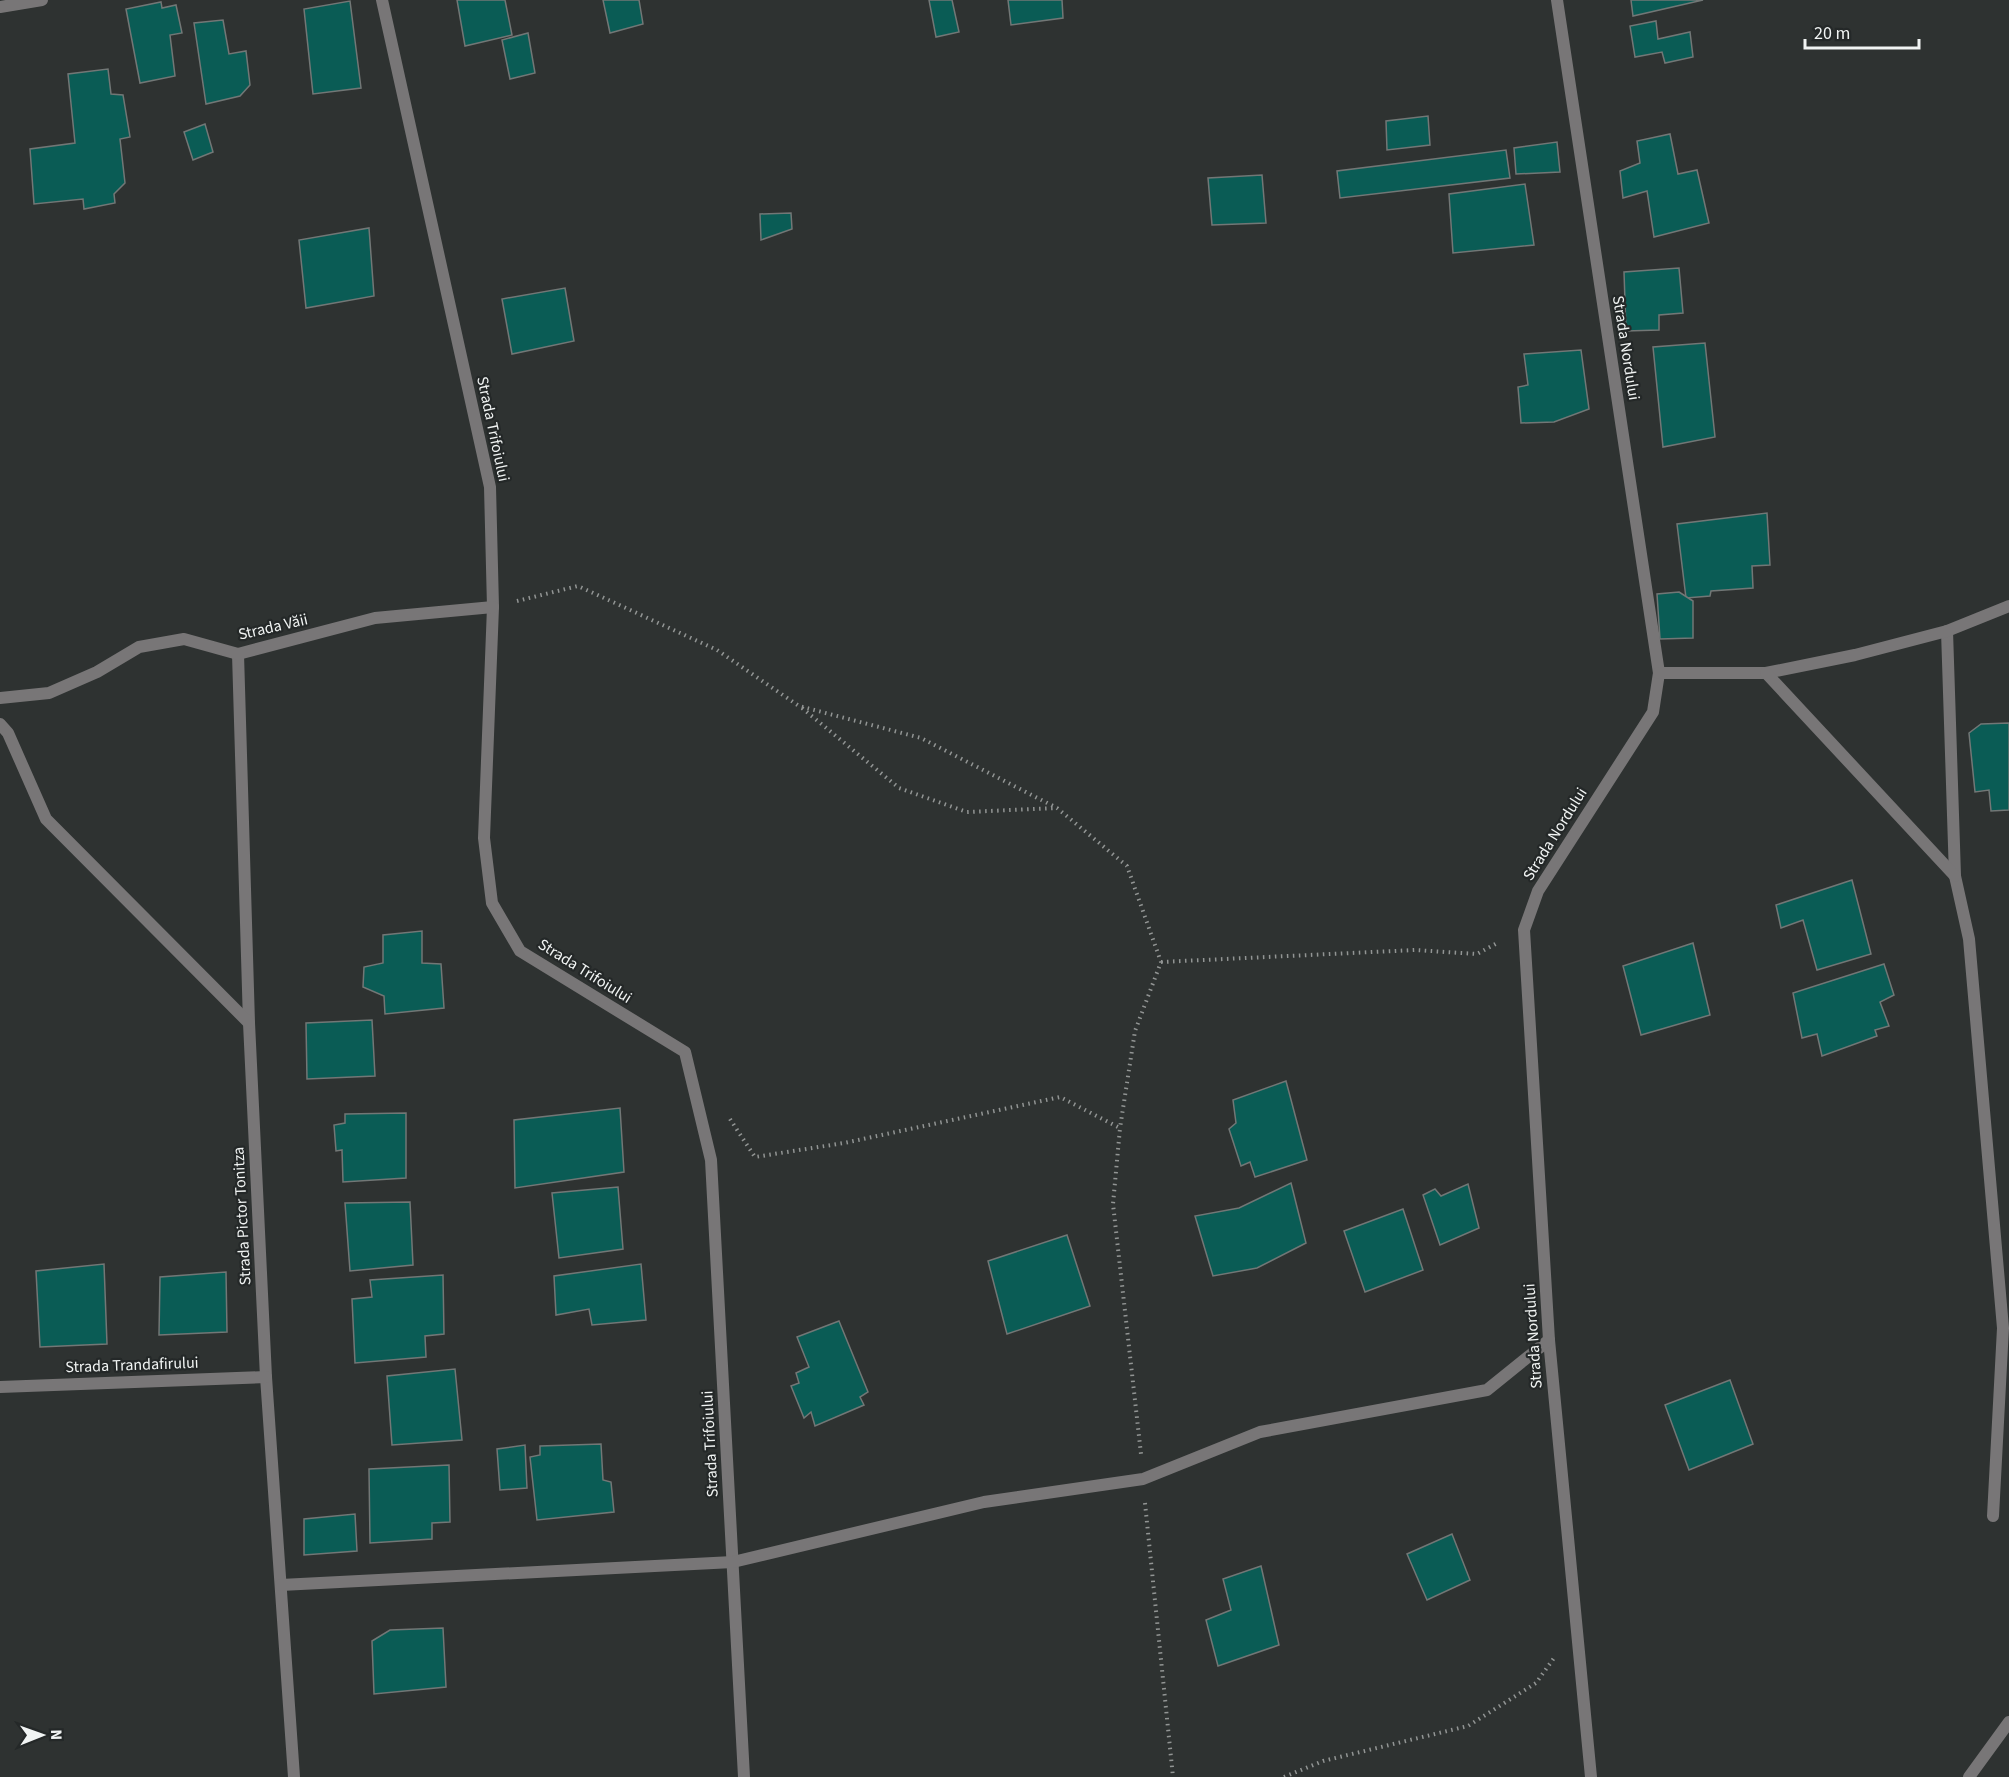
<svg xmlns="http://www.w3.org/2000/svg" width="2009" height="1777" font-family="'Source Sans 3',sans-serif">
<style>
.building{fill:#0a5c55;stroke:#727776;stroke-width:1.5}
.lines{fill:none;stroke-linecap:round;stroke-linejoin:round}
.path{stroke:#929594;stroke-width:4;stroke-dasharray:1.5 4.5;stroke-linecap:butt}
.minor{stroke:#787677;stroke-width:12}
.labels{text-anchor:middle;dominant-baseline:central;stroke-width:4.5;stroke-linejoin:round;paint-order:stroke}
.street-label{font-size:16px;fill:#f1f4f3;stroke:#242828}
</style>
<rect width="100%" height="100%" fill="#2e3231"/>
<g class="building">
<polygon points="457,0 505,0 512,35 465,46"/>
<polygon points="603,0 639,0 643,24 610,33"/>
<polygon points="929,0 952,0 959,32 936,37"/>
<polygon points="1008,0 1062,0 1063,18 1011,25"/>
<polygon points="1631,0 1703,0 1633,16"/>
<polygon points="350,1 361,88 313,94 304,9"/>
<polygon points="161,2 162,8 176,5 182,33 170,35 175,76 140,83 126,9"/>
<polygon points="223,20 229,54 246,51 250,85 240,96 206,104 194,23"/>
<polygon points="1656,21 1658,39 1690,32 1693,57 1665,63 1662,52 1635,57 1630,26"/>
<polygon points="528,33 535,73 510,79 502,40"/>
<polygon points="108,69 111,94 123,95 130,137 120,139 125,183 114,194 115,203 84,209 83,199 34,204 30,149 75,143 68,74"/>
<polygon points="1428,116 1430,145 1387,150 1386,121"/>
<polygon points="205,124 213,152 193,160 184,132"/>
<polygon points="1670,134 1678,174 1697,170 1709,223 1654,237 1647,191 1623,198 1620,171 1640,163 1637,141"/>
<polygon points="1557,142 1560,172 1516,174 1514,148"/>
<polygon points="1506,150 1510,178 1340,198 1337,171"/>
<polygon points="1262,175 1266,223 1212,225 1208,178"/>
<polygon points="1525,184 1534,245 1453,253 1449,194"/>
<polygon points="791,213 792,229 761,240 760,214"/>
<polygon points="369,228 374,296 306,308 299,240"/>
<polygon points="1679,268 1683,313 1659,315 1659,330 1626,331 1624,272"/>
<polygon points="565,288 574,341 512,354 502,299"/>
<polygon points="1705,343 1715,437 1663,447 1653,347"/>
<polygon points="1581,350 1589,409 1554,422 1521,423 1518,387 1528,385 1524,354"/>
<polygon points="1767,513 1770,565 1752,566 1753,588 1711,591 1710,596 1686,598 1677,524"/>
<polygon points="1679,592 1693,601 1693,638 1660,639 1657,594"/>
<polygon points="2009,723 2009,810 1991,811 1989,790 1975,792 1969,733 1981,724"/>
<polygon points="1852,880 1871,954 1817,970 1803,920 1781,928 1776,905"/>
<polygon points="422,931 422,963 441,964 444,1008 385,1014 384,996 363,987 364,967 383,963 383,935"/>
<polygon points="1693,943 1710,1015 1641,1035 1623,966"/>
<polygon points="1884,964 1894,995 1880,1002 1889,1026 1875,1030 1877,1036 1822,1056 1817,1034 1802,1038 1793,993"/>
<polygon points="372,1020 375,1076 307,1079 306,1023"/>
<polygon points="1286,1081 1307,1160 1255,1177 1250,1162 1241,1166 1229,1129 1236,1123 1233,1100"/>
<polygon points="620,1108 624,1172 515,1188 514,1120"/>
<polygon points="406,1113 406,1178 343,1182 342,1150 336,1151 334,1125 345,1123 345,1114"/>
<polygon points="1291,1183 1306,1243 1257,1268 1213,1276 1195,1216 1239,1208"/>
<polygon points="1468,1184 1479,1228 1440,1245 1423,1195 1435,1189 1441,1196"/>
<polygon points="618,1187 623,1249 559,1258 552,1193"/>
<polygon points="410,1202 413,1265 350,1271 345,1203"/>
<polygon points="1403,1209 1423,1270 1365,1292 1344,1231"/>
<polygon points="1067,1235 1090,1306 1007,1334 988,1261"/>
<polygon points="104,1264 107,1344 40,1347 36,1271"/>
<polygon points="641,1264 646,1320 592,1325 589,1309 556,1315 554,1276"/>
<polygon points="226,1272 227,1332 159,1335 160,1277"/>
<polygon points="443,1275 444,1334 425,1336 426,1357 355,1363 352,1299 372,1297 370,1280"/>
<polygon points="839,1321 868,1392 860,1397 864,1405 815,1426 811,1412 804,1418 791,1386 799,1383 796,1373 809,1367 797,1337"/>
<polygon points="455,1369 462,1440 392,1445 387,1376"/>
<polygon points="1730,1380 1753,1444 1689,1470 1665,1405"/>
<polygon points="601,1444 603,1480 611,1482 614,1512 537,1520 530,1457 540,1455 540,1446"/>
<polygon points="525,1445 527,1488 500,1490 497,1449"/>
<polygon points="449,1465 450,1522 432,1523 432,1539 370,1543 369,1469"/>
<polygon points="355,1514 357,1551 304,1555 304,1519"/>
<polygon points="1452,1534 1470,1580 1427,1600 1407,1554"/>
<polygon points="1261,1566 1279,1645 1218,1666 1206,1620 1231,1610 1223,1579"/>
<polygon points="443,1628 446,1687 374,1694 372,1641 390,1630"/>
</g>
<g class="lines">
<g class="path">
<polyline points="517,601 578,586 717,650 799,706 921,738 1057,808 1127,866 1161,962 1135,1031 1120,1128"/>
<polyline points="802,708 899,788 967,812 1056,808"/>
<polyline points="1161,962 1415,950 1477,954 1499,942"/>
<polyline points="730,1119 755,1157 844,1143 1060,1097 1120,1128 1113,1204 1141,1454"/>
<polyline points="1145,1503 1173,1777"/>
<polyline points="1284,1777 1323,1761 1468,1726 1536,1683 1554,1658"/>
</g>
<g class="minor">
<polyline points="382,0 490,487 493,607 484,838 492,903 520,951 685,1052 711,1160 744,1777"/>
<polyline points="1557,0 1659,673 1653,712 1538,891 1524,930 1549,1340 1591,1777"/>
<polyline points="0,7 42,0"/>
<polyline points="1947,631 1955,876 1969,939 2003,1328 1993,1516"/>
<polyline points="238,654 249,1023 266,1377 294,1777"/>
<polyline points="1659,673 1766,673 1855,655 1947,631 2009,606"/>
<polyline points="1766,673 1955,876"/>
<polyline points="0,698 49,693 97,672 139,647 184,639 238,654 375,618 493,607"/>
<polyline points="0,724 8,733 46,819 249,1023"/>
<polyline points="0,1387 266,1377"/>
<polyline points="281,1585 733,1562 984,1502 1143,1479 1260,1432 1487,1390 1549,1340"/>
<polyline points="1969,1777 2009,1722"/>
</g>
</g>
<g class="labels">
<g class="street-label">
<text transform="translate(1626 348) rotate(81)">Strada Nordului</text>
<text transform="translate(493 429) rotate(78)">Strada Trifoiului</text>
<text transform="translate(273 627) rotate(-13)">Strada Văii</text>
<text transform="translate(1555 834) rotate(-58)">Strada Nordului</text>
<text transform="translate(585 971) rotate(32)">Strada Trifoiului</text>
<text transform="translate(242 1216) rotate(-93)">Strada Pictor Tonitza</text>
<text transform="translate(1533 1336) rotate(-94)">Strada Nordului</text>
<text transform="translate(132 1365) rotate(-2)">Strada Trandafirului</text>
<text transform="translate(710 1444) rotate(-93)">Strada Trifoiului</text>
</g>
</g>
<g transform="translate(42 1735) rotate(89)" stroke="#242828" stroke-width="4.5" paint-order="stroke">
<path d="M0-4.5L10 22L0 15L-10 22Z" fill="#f1f4f3"/>
<text y="-9" font-size="16" font-weight="bold" text-anchor="middle" fill="#f1f4f3">N</text>
</g>
<path d="M1805 39v9h114v-9" fill="none" stroke="#f1f4f3" stroke-width="3"/>
<text x="1814" y="39" font-size="18" fill="#f1f4f3" stroke="#242828" stroke-width="4.5" paint-order="stroke">20 m</text>
</svg>
